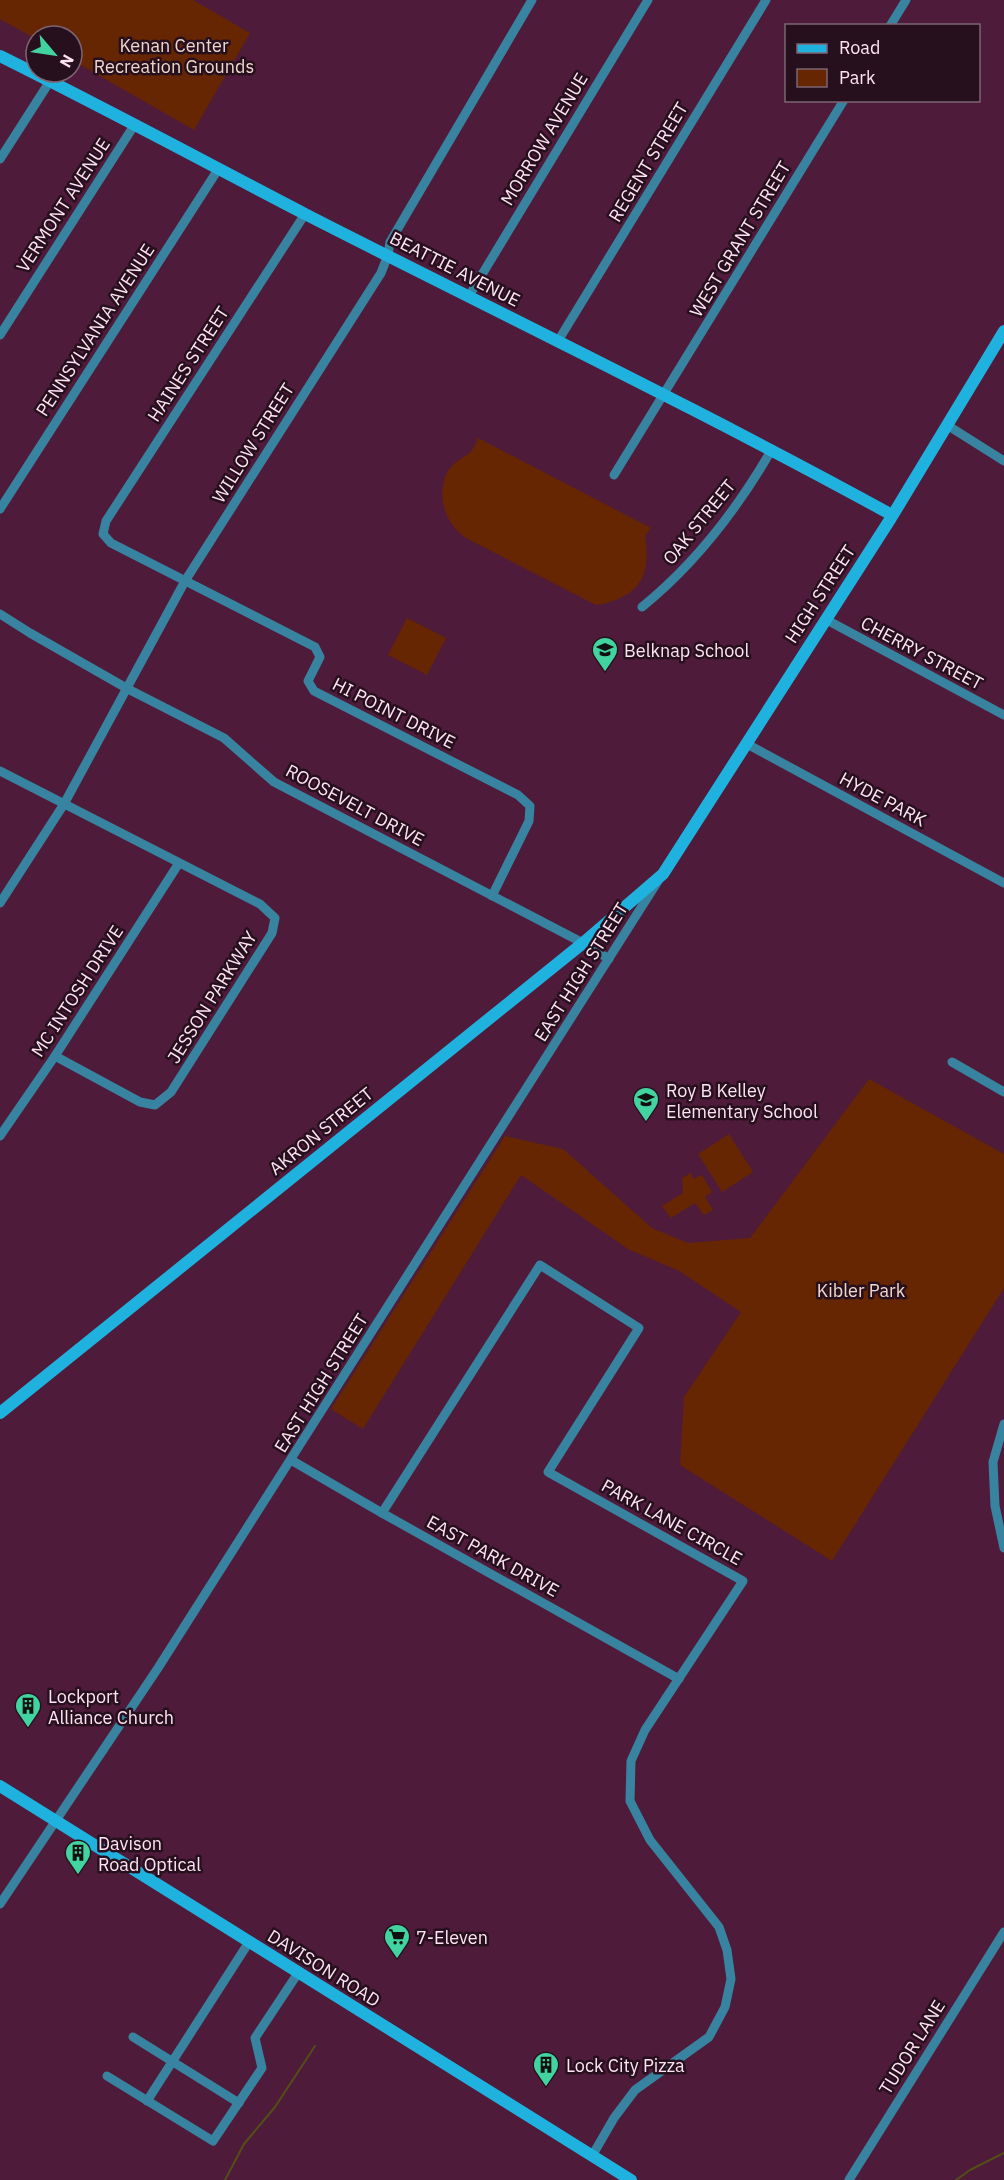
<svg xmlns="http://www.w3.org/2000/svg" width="1004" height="2180" font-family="'IBM Plex Sans',sans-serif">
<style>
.green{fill:#652601}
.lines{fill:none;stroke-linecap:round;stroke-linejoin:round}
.stream{stroke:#534f14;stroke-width:2}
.street{stroke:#3884a0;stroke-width:9}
.secondary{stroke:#20b2df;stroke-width:12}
.labels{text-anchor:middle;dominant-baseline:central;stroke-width:5;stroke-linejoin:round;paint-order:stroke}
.park-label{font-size:18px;fill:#f0d6cb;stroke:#27101e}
.street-label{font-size:18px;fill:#ffe3f2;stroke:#27101e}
.poi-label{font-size:18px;fill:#ffe3f2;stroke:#27101e;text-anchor:start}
</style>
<rect width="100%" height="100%" fill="#4f1b3b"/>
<g class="green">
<polygon points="0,0 193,0 250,33 194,130 72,60 72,36 36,36 36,39 0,19"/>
<path d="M478,438L651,528L645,536C652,577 638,598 596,605L466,538C461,534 455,529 452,524C440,509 438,480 452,466C466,452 469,460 478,438Z"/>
<polygon points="407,618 446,638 427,675 388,655"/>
<polygon points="869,1079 1004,1154 1004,1288 832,1561 680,1465 684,1397 741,1312 679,1271 628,1249 521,1175 363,1429 331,1409 505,1136 563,1149 652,1228 688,1243 750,1238"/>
<polygon points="729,1134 753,1172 722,1192 698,1154"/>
<polygon points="691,1173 694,1179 702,1175 712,1192 705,1197 713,1210 704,1215 695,1203 671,1218 662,1206 683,1193 682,1178"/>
</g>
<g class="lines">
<g class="stream">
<polyline points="225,2180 244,2144 275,2107 315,2046"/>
<polyline points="956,2180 970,2170 1004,2153"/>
</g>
<g class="street">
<polyline points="890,26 906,0"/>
<polyline points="0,159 50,81"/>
<polyline points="305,214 106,521 103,534 111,543 315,647 320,657 308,681 314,691 518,795 530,806 529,821 492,896"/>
<polyline points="469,296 648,0"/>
<polyline points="0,335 135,124"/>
<polyline points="558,341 766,0"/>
<polyline points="947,425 1004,461"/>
<polyline points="614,475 844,100"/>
<polyline points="0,509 219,168"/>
<path d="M642,607C695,564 738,508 772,449"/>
<polyline points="0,614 30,633 128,689 224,738 274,782 583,943 609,959"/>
<polyline points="825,619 1004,715"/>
<polyline points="747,744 1004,883"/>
<polyline points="0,771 260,904 275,918 272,933 171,1092 155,1105 140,1102 55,1056"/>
<polyline points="0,903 64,804 185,581 381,273 388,255 390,242 532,0"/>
<polyline points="952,1062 1004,1092"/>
<polyline points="0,1136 55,1056 179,863"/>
<polyline points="1004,1424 993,1462 995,1506 1004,1548"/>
<polyline points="291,1460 382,1513 679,1679"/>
<polyline points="382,1513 540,1265 639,1328 548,1472 743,1581 645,1730 631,1761 630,1801 650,1840 719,1927 727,1950 731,1979 725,2007 709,2037 635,2090 614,2118 592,2156"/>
<polyline points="0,1904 158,1668 658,881"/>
<polyline points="133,2037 239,2103"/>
<polyline points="107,2076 213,2141 262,2068 255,2038 298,1973"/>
<polyline points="147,2101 249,1942"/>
<polyline points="849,2180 1004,1932"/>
</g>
<g class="secondary">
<path d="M0,56C103,107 203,161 305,214C501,314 699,409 892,515"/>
<polyline points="0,1413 583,943 663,874 891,518 1004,331"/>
<polyline points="0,1786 631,2180"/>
</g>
</g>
<defs>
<symbol id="school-pin" viewBox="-11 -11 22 30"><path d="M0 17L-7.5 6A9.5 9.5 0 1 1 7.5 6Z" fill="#42d4a0" stroke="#27101e"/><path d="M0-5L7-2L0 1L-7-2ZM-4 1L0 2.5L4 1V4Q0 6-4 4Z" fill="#111"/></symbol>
<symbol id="building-pin" viewBox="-11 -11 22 30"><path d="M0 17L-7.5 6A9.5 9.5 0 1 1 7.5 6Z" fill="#42d4a0" stroke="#27101e"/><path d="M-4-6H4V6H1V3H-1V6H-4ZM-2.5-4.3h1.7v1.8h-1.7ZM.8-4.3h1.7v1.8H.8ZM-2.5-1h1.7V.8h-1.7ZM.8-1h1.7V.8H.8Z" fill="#111"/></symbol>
<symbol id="supermarket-pin" viewBox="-11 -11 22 30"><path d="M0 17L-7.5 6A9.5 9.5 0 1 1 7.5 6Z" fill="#42d4a0" stroke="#27101e"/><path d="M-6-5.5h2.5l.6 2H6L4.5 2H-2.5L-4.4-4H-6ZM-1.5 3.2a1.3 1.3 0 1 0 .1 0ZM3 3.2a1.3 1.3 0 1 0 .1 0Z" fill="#111"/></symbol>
</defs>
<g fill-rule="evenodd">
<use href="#school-pin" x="590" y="635" width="30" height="40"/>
<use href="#school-pin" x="631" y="1085" width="30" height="40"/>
<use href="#building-pin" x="13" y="1691" width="30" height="40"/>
<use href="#building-pin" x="63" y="1838" width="30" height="40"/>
<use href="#supermarket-pin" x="382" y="1922" width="30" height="40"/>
<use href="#building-pin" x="531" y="2050" width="30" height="40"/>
</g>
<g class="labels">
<g class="park-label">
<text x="174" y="45">Kenan Center<tspan x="174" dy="21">Recreation Grounds</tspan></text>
<text x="861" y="1290">Kibler Park</text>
</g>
<g class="street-label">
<text transform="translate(544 139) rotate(-59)">MORROW AVENUE</text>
<text transform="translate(648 162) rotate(-59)">REGENT STREET</text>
<text transform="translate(63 205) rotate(-57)">VERMONT AVENUE</text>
<text transform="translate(740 239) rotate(-59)">WEST GRANT STREET</text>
<text transform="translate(455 269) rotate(27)">BEATTIE AVENUE</text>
<text transform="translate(95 330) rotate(-57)">PENNSYLVANIA AVENUE</text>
<text transform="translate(188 364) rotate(-57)">HAINES STREET</text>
<text transform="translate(253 443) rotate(-58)">WILLOW STREET</text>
<text transform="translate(699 522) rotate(-51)">OAK STREET</text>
<text transform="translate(820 594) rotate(-57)">HIGH STREET</text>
<text transform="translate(922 653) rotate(28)">CHERRY STREET</text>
<text transform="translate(394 713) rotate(27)">HI POINT DRIVE</text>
<text transform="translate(883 799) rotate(28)">HYDE PARK</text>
<text transform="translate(355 805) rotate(28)">ROOSEVELT DRIVE</text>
<text transform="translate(581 972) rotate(-58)">EAST HIGH STREET</text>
<text transform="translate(77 991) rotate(-57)">MC INTOSH DRIVE</text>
<text transform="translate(212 997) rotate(-58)">JESSON PARKWAY</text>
<text transform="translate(321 1131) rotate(-39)">AKRON STREET</text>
<text transform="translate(321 1383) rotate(-58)">EAST HIGH STREET</text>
<text transform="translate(672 1522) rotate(29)">PARK LANE CIRCLE</text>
<text transform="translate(493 1556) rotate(29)">EAST PARK DRIVE</text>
<text transform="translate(324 1968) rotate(32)">DAVISON ROAD</text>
<text transform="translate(912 2047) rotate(-58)">TUDOR LANE</text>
</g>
<g class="poi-label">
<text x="624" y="650">Belknap School</text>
<text x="666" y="1090">Roy B Kelley<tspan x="666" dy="21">Elementary School</tspan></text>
<text x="48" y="1696">Lockport<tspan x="48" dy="21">Alliance Church</tspan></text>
<text x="98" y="1843">Davison<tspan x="98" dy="21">Road Optical</tspan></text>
<text x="416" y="1937">7-Eleven</text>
<text x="566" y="2065">Lock City Pizza</text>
</g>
</g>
<rect x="785" y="24" width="195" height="78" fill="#27101e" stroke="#7d6473" stroke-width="1.5"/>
<rect x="797" y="44" width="30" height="9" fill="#20b2df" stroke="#7d6473" stroke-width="1.5"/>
<text x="839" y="54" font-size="18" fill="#ffe3f2">Road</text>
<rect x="797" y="69" width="30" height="18" fill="#652601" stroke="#7d6473" stroke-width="1.5"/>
<text x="839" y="84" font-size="18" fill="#ffe3f2">Park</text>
<g transform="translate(54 54) rotate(119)"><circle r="28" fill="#27101e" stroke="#7d6473" stroke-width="1.5"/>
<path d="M0-4.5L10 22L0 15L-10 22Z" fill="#42d4a0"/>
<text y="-9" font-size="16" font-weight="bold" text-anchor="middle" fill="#ffe3f2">N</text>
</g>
</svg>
